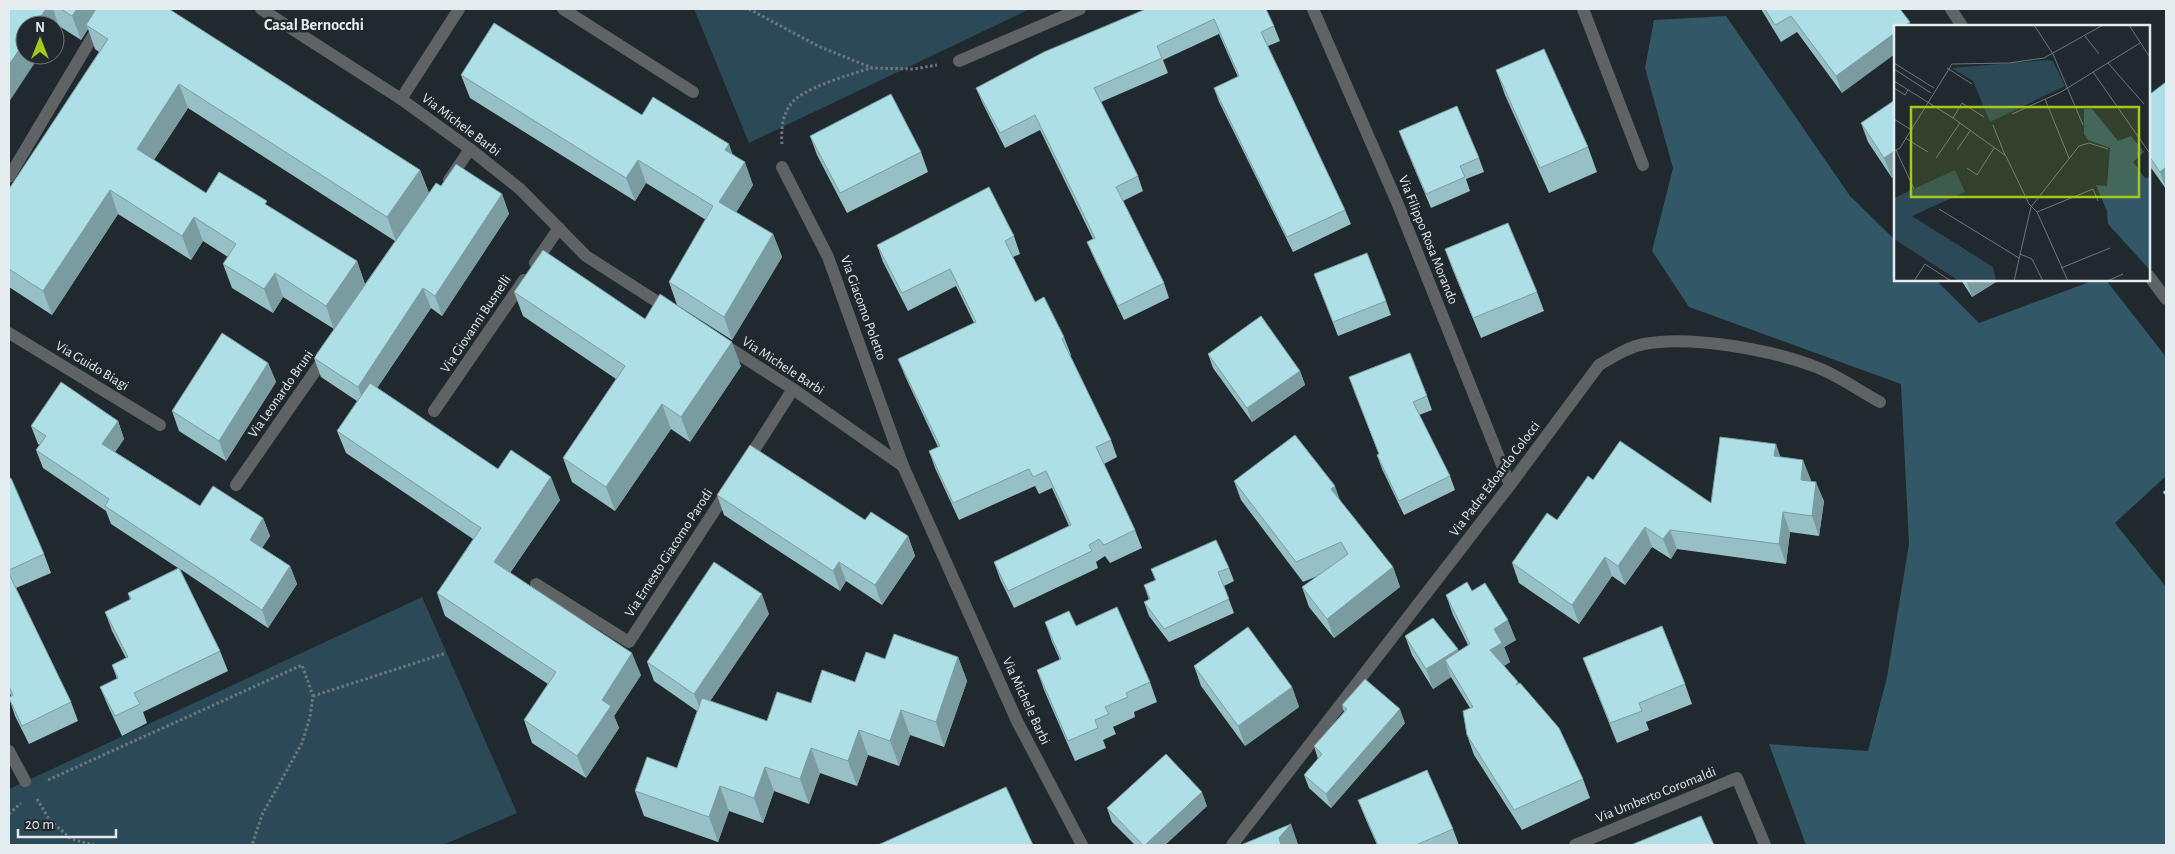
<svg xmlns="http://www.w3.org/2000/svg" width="2175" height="854" font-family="'Alegreya Sans',sans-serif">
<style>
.green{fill:#2b4956}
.forest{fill:#325767}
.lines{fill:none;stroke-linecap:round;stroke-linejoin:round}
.path{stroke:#6e777b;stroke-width:3;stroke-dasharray:2.5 2.5;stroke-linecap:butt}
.lane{stroke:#5f6366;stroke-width:12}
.street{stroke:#5f6366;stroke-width:12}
.wall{fill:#96c0c6;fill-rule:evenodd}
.shaded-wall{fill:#7a9ca1}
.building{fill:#afdfe6;stroke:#7a9ca1}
.labels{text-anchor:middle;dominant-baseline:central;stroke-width:5;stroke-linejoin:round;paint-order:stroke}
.street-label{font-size:14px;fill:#e5ecef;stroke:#1f292e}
.quarter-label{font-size:16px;font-weight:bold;fill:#e5ecef;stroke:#1f292e}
.inset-road{fill:none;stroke:#6e777b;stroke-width:1}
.view{fill:#a8c71d;fill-opacity:0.15;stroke:#a8c71d;stroke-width:2.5}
.inset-edge{fill:none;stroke:#e5ecef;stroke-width:2.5}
</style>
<rect width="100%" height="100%" fill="#1f292e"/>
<g class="green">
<polygon points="694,9 1030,9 749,143"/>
<polygon points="422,597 517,813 443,845 9,845 9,789"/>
</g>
<polygon class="forest" points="1726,16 1850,196 1895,240 1895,280 1936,280 1979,323 2095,280 2106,280 2166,357 2166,476 2115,523 2166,587 2166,845 1806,845 1769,744 1868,751 1887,677 1909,544 1901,384 1689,307 1652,251 1673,168 1645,68 1654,20"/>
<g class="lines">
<g class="path">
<polyline points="749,9 818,46 872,68 914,69 937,65"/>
<path d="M782,144C781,131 782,115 791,104C802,88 852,74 871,68"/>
<polyline points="313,696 446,653"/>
<polyline points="48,780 302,665 313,696 310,717 302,743 262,815 252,845"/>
<polyline points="37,799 49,819 71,839 94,845"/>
<polyline points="9,814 21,803"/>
</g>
<polyline class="lane" points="9,333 160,425"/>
<g class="street">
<polyline points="261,9 401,99 470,149 520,189 586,256 670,310"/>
<polyline points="563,9 693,92"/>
<polyline points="1313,9 1397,202 1510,485"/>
<polyline points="1583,9 1643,165"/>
<polyline points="1951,9 1962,26"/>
<polyline points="959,61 1080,9"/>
<polyline points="401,99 459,9"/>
<polyline points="782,167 828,257 903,466"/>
<polyline points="9,177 109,9"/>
<polyline points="449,180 470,149"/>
<polyline points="535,263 559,228"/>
<polyline points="2149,276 2166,299"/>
<polyline points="723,344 793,389 903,466 1017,721 1082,845"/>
<polyline points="434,411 524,280"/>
<polyline points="746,463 793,389"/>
<polyline points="236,485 327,354"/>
<polyline points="536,584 629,642 728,490"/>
<polyline points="9,751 25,781"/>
<path d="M1232,845L1510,485L1599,365C1613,357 1628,347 1644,344C1691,335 1772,350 1816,367C1838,375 1859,391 1880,402"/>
<polyline points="1575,845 1737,778 1765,845"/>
</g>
</g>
<g class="wall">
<path d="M9,9H169L420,170L429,193L441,186L502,194L509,214L442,316L431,308L377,388L498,469L560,500L510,573L641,675L614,716L619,728L586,778L532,743L524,720L548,684L445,616L437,593L473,539L346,453L337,431L357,401L321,377L314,358L334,329L283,297L273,313L232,288L223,264L228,257L203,241L191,260L118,214L52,315L9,287V189L99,52L95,49L88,29L81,40L59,26ZM188,108L395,241L365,284L357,261L268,206L206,193L154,160Z"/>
<polygon points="1146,9 1274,26 1280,41 1268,46 1345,210 1351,224 1293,252 1219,102 1214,88 1238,77 1219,34 1163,60 1168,73 1101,102 1138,176 1143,191 1123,201 1164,283 1169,298 1124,320 1093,256 1087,242 1093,239 1040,130 1005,148 982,102 976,88"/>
<polygon points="1761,9 1900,9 1842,93 1797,32 1781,42"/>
<polygon points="1496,70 1588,147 1597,172 1549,193 1505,95"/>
<polygon points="461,75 642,115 733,154 753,185 736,212 773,234 782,257 732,340 677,305 669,282 706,220 646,183 635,201 470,98"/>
<polygon points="2166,82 2166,189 2149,165 2149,95"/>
<polygon points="1895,100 1895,175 1892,178 1868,142 1861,123"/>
<polygon points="1399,131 1479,158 1484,172 1466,179 1470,191 1431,208 1404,144"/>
<polygon points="810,136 921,152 928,172 847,213 817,155"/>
<polygon points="1014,236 1020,254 1013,257 1035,302 1064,337 1071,355 1070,355 1111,440 1117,457 1104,464 1135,530 1142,548 1110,563 1105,556 1096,562 1098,568 1014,608 1000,579 994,562 1069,526 1052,488 1039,494 1035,486 959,520 935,468 929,451 938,447 905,376 898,359 974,323 956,286 908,311 883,262 877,245"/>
<polygon points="1445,249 1537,292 1544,311 1481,338 1452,268"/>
<polygon points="1314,274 1386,301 1391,315 1338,336"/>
<polygon points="1961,280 1999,280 1972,297"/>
<polygon points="514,292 645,319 741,366 690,442 671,429 615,511 572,482 563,458 616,379 523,316"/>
<polygon points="1208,354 1300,371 1305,385 1252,422 1213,368"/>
<polygon points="268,363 276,382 226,461 179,431 172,411"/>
<polygon points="1354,391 1427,396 1432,410 1419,415 1450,476 1455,490 1404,515 1382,469 1377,455 1379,454"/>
<polygon points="118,421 124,439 115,452 200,506 263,518 270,536 262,548 290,566 297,584 268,628 180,569 220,651 228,671 143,712 147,723 122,736 108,706 100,687 117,679 112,665 126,658 112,631 105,612 130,600 128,593 178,568 111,524 106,511 43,468 36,450 40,445 38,444 31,426"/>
<polygon points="1780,457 1811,480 1810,481 1824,501 1819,536 1790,532 1786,564 1677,549 1671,559 1652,547 1625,585 1612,576 1579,624 1519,583 1512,563 1557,520 1593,480 1711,503"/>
<polygon points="9,479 44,554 51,573 16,588 71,702 78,721 29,744 15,716 9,698 11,696 9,691"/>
<polygon points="1234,481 1339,499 1393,567 1400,587 1334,638 1309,607 1302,587 1320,575 1303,582 1241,500"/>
<polygon points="717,495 865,520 908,536 915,556 882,605 846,581 840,591 724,515"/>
<polygon points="1229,568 1234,581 1224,586 1234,613 1169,642 1149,616 1144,602 1149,600 1144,585 1155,580 1151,569"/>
<polygon points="1472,591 1516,640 1504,647 1510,662 1504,666 1518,682 1583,779 1590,798 1522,830 1474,755 1467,735 1470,708 1451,677 1433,689 1412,655 1405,636 1459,651 1468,645 1453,615 1446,595"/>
<polygon points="769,614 710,701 767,721 811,703 855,682 885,659 958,657 967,681 944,747 910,735 899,766 868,755 857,786 820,773 809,804 774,791 763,823 729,811 718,842 644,816 635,791 677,768 697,711 654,681 647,662"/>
<polygon points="1045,622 1076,626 1150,682 1157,702 1134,712 1135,717 1113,727 1116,734 1103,740 1106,748 1075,761 1044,690 1037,670 1060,660 1052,642"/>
<polygon points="1583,658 1685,684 1692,704 1646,722 1649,730 1617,743"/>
<polygon points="1194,666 1292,687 1299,707 1245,746 1201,686"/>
<polygon points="1342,705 1405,723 1331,808 1309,788 1304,775 1318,759 1314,746 1344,712"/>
<polygon points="1358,800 1453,829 1459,845 1377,845 1366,820"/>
<polygon points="1207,806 1165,845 1135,845 1112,822 1107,808"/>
</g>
<g class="shaded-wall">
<polygon points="46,9 53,9 59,26 55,32 55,25 35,25"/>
<polygon points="77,9 100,9 86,25 88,29 81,40 72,16"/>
<polygon points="1910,22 1911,26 1904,26"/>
<polygon points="1895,33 1895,54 1842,93 1836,76"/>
<polygon points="25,41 25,55 40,55 9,102 9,65"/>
<polygon points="179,84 188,108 145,173 137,149"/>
<polygon points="729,144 737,167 725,150"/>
<polygon points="1893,152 1895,158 1895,175 1892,178 1884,158"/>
<polygon points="638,160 646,183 635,201 626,178"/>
<polygon points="745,162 753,185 728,226 719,202"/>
<polygon points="2166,167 2166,189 2160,172"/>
<polygon points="420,170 429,194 396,241 387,217"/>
<polygon points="110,190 118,214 52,315 43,291"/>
<polygon points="502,194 509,214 442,316 435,296"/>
<polygon points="194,217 203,241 191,260 182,236"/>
<polygon points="773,234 782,257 732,340 724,317"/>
<polygon points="357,261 365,285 334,330 326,306"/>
<polygon points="275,273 283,297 273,313 264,289"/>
<polygon points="1966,280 1999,280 1972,297"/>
<polygon points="423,288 431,308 365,406 358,387"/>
<polygon points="732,342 741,366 690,442 681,417"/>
<polygon points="268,363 276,382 226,461 219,441"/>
<polygon points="1300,371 1305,385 1252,422 1247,408"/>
<polygon points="662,404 671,429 615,511 606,487"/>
<polygon points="118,421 124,439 109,461 102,444"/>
<polygon points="1776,444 1783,464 1774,456"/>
<polygon points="1803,460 1811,480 1808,499 1801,480"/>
<polygon points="551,477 560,500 502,584 494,562"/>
<polygon points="1816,482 1824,501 1819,536 1812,516"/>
<polygon points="1335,486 1342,506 1331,489"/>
<polygon points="1783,512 1790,532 1786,564 1779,544"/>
<polygon points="263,518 270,536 256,557 250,540"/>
<polygon points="1645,527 1652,547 1625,585 1618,566"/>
<polygon points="1670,530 1677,549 1671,559 1663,539"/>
<polygon points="908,536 915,556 882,605 875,585"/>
<polygon points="1605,557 1612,576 1579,624 1572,605"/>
<polygon points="839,562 846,581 840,591 833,571"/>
<polygon points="290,566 297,584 268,628 262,610"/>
<polygon points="1393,567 1400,587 1334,638 1327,619"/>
<polygon points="762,594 769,614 702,713 694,694"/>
<polygon points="1508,620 1516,640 1504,647 1510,662 1498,670 1490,650 1494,629"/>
<polygon points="1458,649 1465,668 1445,660 1451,677 1433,689 1426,669"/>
<polygon points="632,653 641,675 614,716 619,728 586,778 577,756 602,700"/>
<polygon points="958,657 967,681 944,747 936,722"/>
<polygon points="1292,687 1299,707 1245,746 1238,726"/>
<polygon points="1400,709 1405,723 1331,808 1326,794"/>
<polygon points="901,710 910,735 899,766 890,741"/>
<polygon points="859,730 868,755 857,786 848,761"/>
<polygon points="811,748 820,773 809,804 800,779"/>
<polygon points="765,767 774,791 763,823 754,798"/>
<polygon points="720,786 729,811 718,842 709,817"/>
<polygon points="1202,792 1207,806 1165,845 1145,845"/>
<polygon points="1291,824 1298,844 1297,845 1281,845 1279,838"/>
</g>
<g class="building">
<polygon points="9,9 46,9 35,25 25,25 25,41 9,65"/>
<polygon points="61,9 77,9 72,16"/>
<polygon points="96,9 169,9 420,170 387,217 179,84 137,149 206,193 219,172 267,201 265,204 357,261 326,306 275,273 264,289 223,264 236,244 194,217 182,236 110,190 43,291 9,269 9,189 108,39 86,25"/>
<polygon points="1146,9 1266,9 1274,26 1261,32 1345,210 1287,237 1214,88 1239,76 1214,19 1157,46 1162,58 1094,88 1138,176 1116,187 1164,283 1118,306 1087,242 1095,238 1035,115 1000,133 976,88 1044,52"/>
<polygon points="1765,9 1900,9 1910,22 1904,26 1895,26 1895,33 1836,76 1791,16 1775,25"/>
<polygon points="494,23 642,115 653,97 729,144 725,150 745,162 719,202 773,234 724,317 669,282 713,206 638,160 626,178 461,75"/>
<polygon points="1544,49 1588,147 1540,168 1496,70"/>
<polygon points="2166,82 2166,167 2160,172 2149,156 2149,95"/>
<polygon points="891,94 921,152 840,193 810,136"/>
<polygon points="1895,100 1895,155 1893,152 1884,158 1861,123"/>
<polygon points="1457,106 1479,158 1460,166 1465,177 1426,194 1399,131"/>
<polygon points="456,164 502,194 435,296 423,288 358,387 314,358 436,183 441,186"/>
<polygon points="989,187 1014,236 1005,241 1035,302 1044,297 1064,337 1062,339 1111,440 1096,447 1135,530 1104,545 1099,539 1089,545 1092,551 1008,591 994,562 1071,525 1046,471 1033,477 1029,469 953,503 929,451 940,446 898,359 976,322 950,269 902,293 877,245"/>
<polygon points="1508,223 1537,292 1473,318 1445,249"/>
<polygon points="543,250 645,319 660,294 732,342 681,417 662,404 606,487 563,458 625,366 514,292"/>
<polygon points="1367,253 1386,301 1333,322 1314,274"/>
<polygon points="1261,316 1300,371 1247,408 1208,354"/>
<polygon points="222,333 268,363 219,441 172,411"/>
<polygon points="1410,353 1427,396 1413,402 1450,476 1399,501 1377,455 1379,454 1349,377"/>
<polygon points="61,382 118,421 102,444 200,506 213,486 263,518 250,540 290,566 262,610 105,506 109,499 36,450 46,436 31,426"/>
<polygon points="370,383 498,469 511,450 551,477 494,562 632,653 602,700 611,706 577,756 524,720 556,672 437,593 481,528 337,431"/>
<polygon points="1295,435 1335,486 1331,489 1393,567 1327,619 1302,587 1348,554 1341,542 1296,562 1234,481"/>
<polygon points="1720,437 1776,444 1774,456 1803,460 1801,480 1816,482 1812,516 1783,512 1779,544 1670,530 1663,539 1645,527 1618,566 1605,557 1572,605 1512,563 1547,513 1557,520 1588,476 1593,480 1620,441 1711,503"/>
<polygon points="750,445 865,520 871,512 908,536 875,585 839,562 833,571 717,495"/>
<polygon points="11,478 44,554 9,570 9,479"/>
<polygon points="2166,490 2166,496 2163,492"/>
<polygon points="1216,540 1229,568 1218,572 1229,599 1164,629 1144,602 1150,599 1144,585 1156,580 1151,569"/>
<polygon points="714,562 762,594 694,694 647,662"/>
<polygon points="179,568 220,651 134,693 140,704 115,716 100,687 118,678 112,665 128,657 105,612 131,599 128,593"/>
<polygon points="9,574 71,702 22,726 9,698 13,695 9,686"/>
<polygon points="1467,582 1472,591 1485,583 1508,620 1494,629 1502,643 1490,650 1518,682 1516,685 1520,683 1559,728 1583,779 1514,810 1467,735 1463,711 1473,707 1445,660 1470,644 1446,595"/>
<polygon points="1117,607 1150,682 1126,693 1128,697 1105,707 1109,714 1095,720 1098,728 1068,741 1037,670 1061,659 1045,622 1069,611 1076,626"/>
<polygon points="1433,618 1458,649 1426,669 1405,636"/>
<polygon points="1662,626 1685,684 1639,703 1642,711 1610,723 1583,658"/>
<polygon points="1248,627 1292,687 1238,726 1194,666"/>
<polygon points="894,634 958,657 936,722 901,710 890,741 859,730 848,761 811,748 800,779 765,767 754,798 720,786 709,817 635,791 647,757 677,768 702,698 767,721 777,692 811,703 822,670 855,682 866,652 885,659"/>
<polygon points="1365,679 1400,709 1326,794 1304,775 1322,754 1314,746 1347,709 1342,705"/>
<polygon points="1166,754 1202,792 1145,845 1143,845 1107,808"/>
<polygon points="1427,770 1453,829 1416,845 1378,845 1358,800"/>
<polygon points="1006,787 1033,845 878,845"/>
<polygon points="1701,816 1714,845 1631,845"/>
<polygon points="1291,824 1279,838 1281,845 1241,845"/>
</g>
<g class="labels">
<g class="street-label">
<text transform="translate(461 125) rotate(37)">Via Michele Barbi</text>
<text transform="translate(1428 240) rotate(68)">Via Filippo Rosa Morando</text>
<text transform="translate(863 308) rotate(70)">Via Giacomo Poletto</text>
<text transform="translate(476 324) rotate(-56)">Via Giovanni Busnelli</text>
<text transform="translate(92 366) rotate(31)">Via Guido Biagi</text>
<text transform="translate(783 366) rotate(33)">Via Michele Barbi</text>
<text transform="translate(281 394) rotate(-55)">Via Leonardo Bruni</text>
<text transform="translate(1495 479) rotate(-53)">Via Padre Edoardo Colocci</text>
<text transform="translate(669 553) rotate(-57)">Via Ernesto Giacomo Parodi</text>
<text transform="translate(1026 701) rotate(65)">Via Michele Barbi</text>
<text transform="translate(1656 795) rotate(-22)">Via Umberto Coromaldi</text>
</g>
<g class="quarter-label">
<text x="314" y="25">Casal Bernocchi</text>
</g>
</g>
<g transform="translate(1894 25)">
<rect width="256" height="256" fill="#1f292e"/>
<path d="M154,35L159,36L171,61L96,97L79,56L58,43ZM61,145L71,167L18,191L99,242L102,256H65L0,214V173Z" fill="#2b4956"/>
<path d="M190,84H198L224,116L237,111L250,127L239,137L251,153L256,152V245L214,199L213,186L202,160L213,161L216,123L194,115L190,109Z" fill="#325767"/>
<path class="inset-road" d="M140,0L159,29L189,100M235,0L257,34M191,11L205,29M0,38L40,63M214,38L250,79M53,43L78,59M0,44L37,68M199,47L257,130M0,56L59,93L112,131L135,179L143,187L174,256M0,63L11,70L14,65M151,74L175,133M118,89L167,67L246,18M59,93L68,78L90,92M0,94L16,104M99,100L111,130M11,113L34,127M2,125L20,164M63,125L76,106M0,126L6,123L58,39L115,38L150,33L209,0M42,133L66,98M73,143L83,150L100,123M45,184L125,233M143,187L199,164L204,176M126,229L138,234L149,256M167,243L216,223M20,256L31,239L57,256M120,256L137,182L185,121L195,118L214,124M213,256L229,249"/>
<path class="view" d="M17,82H245V172H17Z"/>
<rect width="256" height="256" class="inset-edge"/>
</g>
<rect width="2175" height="854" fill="none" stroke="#e5ecef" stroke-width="20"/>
<g transform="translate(40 40)"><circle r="24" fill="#1f292e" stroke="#6e777b"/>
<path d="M0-4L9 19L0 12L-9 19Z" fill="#a8c71d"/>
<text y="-8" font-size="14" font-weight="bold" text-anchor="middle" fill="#e5ecef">N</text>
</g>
<path d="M18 829v8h98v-8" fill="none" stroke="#e5ecef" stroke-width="2.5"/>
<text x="25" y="829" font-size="15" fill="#e5ecef" stroke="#1f292e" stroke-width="4" paint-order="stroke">20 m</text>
</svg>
